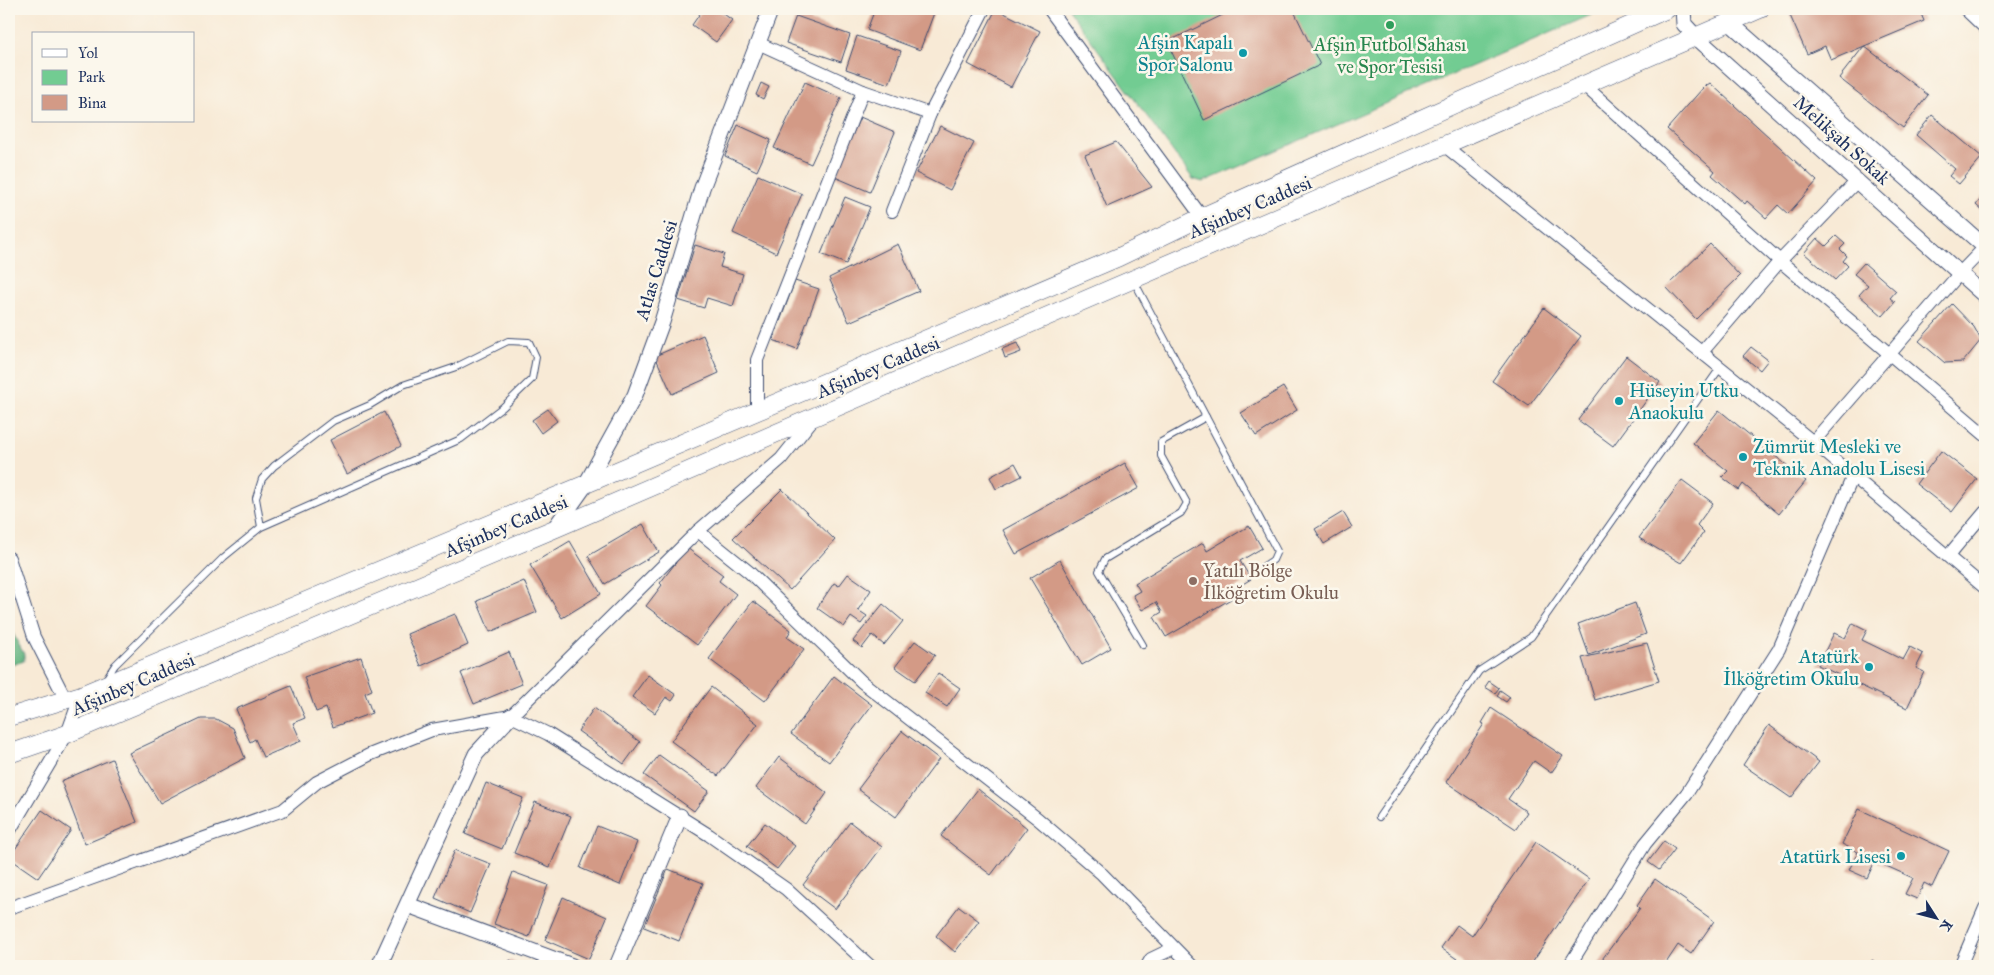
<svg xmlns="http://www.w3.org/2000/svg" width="1994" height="975" font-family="'IM FELL Great Primer',serif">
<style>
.green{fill:#72cc92;stroke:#467e78}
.forest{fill:#5db07c;stroke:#3c706d}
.building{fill:#d39a86}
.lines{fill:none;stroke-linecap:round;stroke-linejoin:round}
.service-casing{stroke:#3c4b70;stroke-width:8}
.minor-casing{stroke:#3c4b70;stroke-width:14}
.tertiary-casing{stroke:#3c4b70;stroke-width:17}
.secondary-casing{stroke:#3c4b70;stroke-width:19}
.service{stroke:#fff;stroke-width:6}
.minor{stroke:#fff;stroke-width:12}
.tertiary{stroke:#fff;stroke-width:15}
.secondary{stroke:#fff;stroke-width:18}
.leisure-dot{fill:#2e9e5b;stroke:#fbf7ec;stroke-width:2}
.culture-dot{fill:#0f9aa8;stroke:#fbf7ec;stroke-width:2}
.education-dot{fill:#8d6e63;stroke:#fbf7ec;stroke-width:2}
.labels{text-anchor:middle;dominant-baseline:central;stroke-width:5;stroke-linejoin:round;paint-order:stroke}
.culture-label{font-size:19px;fill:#0d838f;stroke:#fbf7ec;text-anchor:end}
.leisure-label{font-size:19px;fill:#27864d;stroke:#fbf7ec}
.street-label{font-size:19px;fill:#1b2f5e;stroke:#fbf7ec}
.education-label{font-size:19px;fill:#785e54;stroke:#fbf7ec;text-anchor:start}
</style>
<rect width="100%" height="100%" fill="#fbf7ec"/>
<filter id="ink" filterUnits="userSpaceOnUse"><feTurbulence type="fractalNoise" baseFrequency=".02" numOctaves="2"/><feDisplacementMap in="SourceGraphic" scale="10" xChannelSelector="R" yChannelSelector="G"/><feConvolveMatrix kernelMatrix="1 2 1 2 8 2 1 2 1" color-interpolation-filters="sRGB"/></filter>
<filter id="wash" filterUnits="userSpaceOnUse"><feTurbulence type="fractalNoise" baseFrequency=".0096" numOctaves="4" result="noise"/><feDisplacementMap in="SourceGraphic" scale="20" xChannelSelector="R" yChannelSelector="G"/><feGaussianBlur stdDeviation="1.12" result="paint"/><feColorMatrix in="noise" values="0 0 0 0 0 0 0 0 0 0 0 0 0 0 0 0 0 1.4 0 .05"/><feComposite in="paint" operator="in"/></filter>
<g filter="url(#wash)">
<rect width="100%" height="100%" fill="#f8ead6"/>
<polygon class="green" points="1068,9 1605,9 1203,182 1193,179"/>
<polygon class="forest" points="9,626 24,654 24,661 9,666"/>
<g id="blocks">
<g class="building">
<polygon points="703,9 717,9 732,20 716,42 692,25"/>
<polygon points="841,9 858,9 856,14"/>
<polygon points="875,9 923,9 934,13 920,50 867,30"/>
<polygon points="996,9 1040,31 1011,87 968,64"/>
<polygon points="1235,9 1293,9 1320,65 1204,120 1167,42"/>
<polygon points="1793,9 1919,9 1924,21 1831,60 1825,46 1807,54 1788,11"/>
<polygon points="796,16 850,35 841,62 786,43"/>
<polygon points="857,36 901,51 889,84 846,69"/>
<polygon points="1864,46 1928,95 1903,128 1839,78"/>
<polygon points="805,82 841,98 811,164 774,148"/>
<polygon points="761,83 769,87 763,99 756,95"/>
<polygon points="1710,83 1817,181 1788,214 1778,205 1766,218 1747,201 1745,204 1712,175 1715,171 1667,129 1703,88"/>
<polygon points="1932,115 1982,157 1959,184 1949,176 1955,169 1916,135"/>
<polygon points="860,117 895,132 870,192 835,177"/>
<polygon points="738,125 771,140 757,171 725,156"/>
<polygon points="940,126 974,143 950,190 916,173"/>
<polygon points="1116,142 1152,187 1107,207 1085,155"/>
<polygon points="758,175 802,194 776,253 733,233"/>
<polygon points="1985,194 1985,213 1976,205"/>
<polygon points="845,197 870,207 846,264 821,254"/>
<polygon points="1836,236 1845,244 1840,249 1847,256 1843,261 1848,266 1835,280 1804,253 1817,238 1826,246"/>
<polygon points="898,244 919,291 849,322 829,278"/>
<polygon points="1710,244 1740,276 1696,319 1666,287"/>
<polygon points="695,245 724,254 720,267 743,274 733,306 707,298 704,308 678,300"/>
<polygon points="1864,263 1896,291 1890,298 1895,302 1883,316 1859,295 1868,285 1854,274"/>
<polygon points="795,281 819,289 797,349 773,340"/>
<polygon points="1952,304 1974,327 1981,340 1963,362 1945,363 1919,341"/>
<polygon points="1544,308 1581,336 1529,406 1492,381"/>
<polygon points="703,335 719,373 672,394 655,356"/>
<polygon points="1017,343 1021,352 1005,358 1002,349"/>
<polygon points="1751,347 1768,360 1760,370 1743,356"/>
<polygon points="1626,356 1660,382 1613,446 1578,420"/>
<polygon points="1283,387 1297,410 1256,436 1241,413"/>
<polygon points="548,409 557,421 541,433 532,420"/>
<polygon points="1719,410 1806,481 1779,514 1743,484 1739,490 1722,477 1728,471 1693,443"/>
<polygon points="384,412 401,446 347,474 330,440"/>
<polygon points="1941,451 1977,479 1952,512 1916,484"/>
<polygon points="1015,463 1022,476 996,489 990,477"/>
<polygon points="1125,463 1139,488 1016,554 1003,530"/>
<polygon points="1682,480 1713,503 1697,525 1704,532 1681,563 1639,538"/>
<polygon points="782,489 835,540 790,590 733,538"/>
<polygon points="1343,512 1352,527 1324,544 1315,529"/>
<polygon points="643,524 659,552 605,584 588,556"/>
<polygon points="1249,526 1262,548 1240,561 1251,579 1233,590 1236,596 1166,637 1154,617 1162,612 1156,602 1142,610 1133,595 1140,591 1135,583 1203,543 1207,551"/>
<polygon points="570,541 601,594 562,618 530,565"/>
<polygon points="687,548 723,575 719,581 736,594 697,645 646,606 662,585 660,583"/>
<polygon points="1060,560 1111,648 1082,665 1030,578"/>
<polygon points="848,574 871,590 858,610 867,616 861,624 851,617 844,627 817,608 834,583 839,586"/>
<polygon points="524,581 537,612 490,632 477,601"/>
<polygon points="753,601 791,630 787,637 804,649 765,701 709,659"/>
<polygon points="1635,603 1646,634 1589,655 1578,624"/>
<polygon points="883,604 903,621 884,645 872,635 862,648 853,641"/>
<polygon points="455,614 468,645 421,666 407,634"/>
<polygon points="1853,623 1867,630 1862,640 1903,660 1910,647 1923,654 1916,668 1924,672 1907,708 1818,665 1834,633 1845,638"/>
<polygon points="915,641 935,655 915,681 895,667"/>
<polygon points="1647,643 1659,681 1595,700 1582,658"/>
<polygon points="509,652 522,684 474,704 461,673"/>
<polygon points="361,657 372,690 365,693 372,713 333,727 326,708 316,712 304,677"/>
<polygon points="938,673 960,688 947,707 925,693"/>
<polygon points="648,675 676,695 672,701 666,697 655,713 632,697"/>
<polygon points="834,676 872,705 829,762 791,734"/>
<polygon points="1489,681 1499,688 1495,693 1485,687"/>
<polygon points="291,686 305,718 293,723 301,741 263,757 255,739 250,742 236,709"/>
<polygon points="711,687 758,724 718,776 671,741"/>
<polygon points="1500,690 1510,697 1506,702 1497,696"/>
<polygon points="594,708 640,742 624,764 578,731"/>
<polygon points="1491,708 1563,756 1551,773 1534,761 1508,799 1527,812 1516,829 1446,782 1484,724 1482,723"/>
<polygon points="201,719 216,719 233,728 245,758 160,803 129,753"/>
<polygon points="1769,725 1819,762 1791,798 1743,765"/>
<polygon points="902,731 939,759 896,817 858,789"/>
<polygon points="659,755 709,791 694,811 644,775"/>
<polygon points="779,757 827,793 805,824 756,788"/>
<polygon points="112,759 137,822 85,844 61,781"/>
<polygon points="486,783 523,798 502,849 465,834"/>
<polygon points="978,789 1027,828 991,875 941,836"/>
<polygon points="535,802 571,816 550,867 514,853"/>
<polygon points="1859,809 1949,851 1932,887 1924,883 1917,899 1905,894 1913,878 1875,861 1867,878 1849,870 1858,852 1842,844"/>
<polygon points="42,810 71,830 38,878 9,858"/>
<polygon points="850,822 882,847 835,909 803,885"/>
<polygon points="765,823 795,846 777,869 747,846"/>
<polygon points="597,826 637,842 620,885 580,868"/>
<polygon points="1664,841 1675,849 1659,870 1648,862"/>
<polygon points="1536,842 1589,879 1530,966 1467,966 1441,948 1457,925 1472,936"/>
<polygon points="455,850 491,864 470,913 435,898"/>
<polygon points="668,869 703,883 679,941 644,927"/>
<polygon points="513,872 548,885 529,937 494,924"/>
<polygon points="1655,879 1714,921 1691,954 1678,945 1664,966 1597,966 1640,908 1637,905"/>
<polygon points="563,897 607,917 589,959 545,940"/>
<polygon points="959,906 979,921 955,952 936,936"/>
<polygon points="510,960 522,966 506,966"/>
<polygon points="1872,960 1882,966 1869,966"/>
</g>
</g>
</g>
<g filter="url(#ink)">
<use href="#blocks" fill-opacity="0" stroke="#3c4b70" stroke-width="1"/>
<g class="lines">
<defs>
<g id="service">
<polyline points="1134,281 1277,551 1273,560 1261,568"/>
<polyline points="1143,645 1099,571 1105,559 1181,513 1187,503 1161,456 1161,442 1206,417"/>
<polyline points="106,679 115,665 224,557 261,527 461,439 503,407 532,379 536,357 529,342 508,341 456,367 403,385 370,405 333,421 274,466 262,479 256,498 261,527"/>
<polyline points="1379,817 1479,671 1531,637 1720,368"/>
</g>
<g id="minor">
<polyline points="1049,9 1202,217"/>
<polyline points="1965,9 1985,28"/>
<polyline points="758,43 863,91 930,114"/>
<polyline points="1585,86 1780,261 1985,435"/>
<polyline points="1445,146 1813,442 1985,588"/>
<polyline points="892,211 930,114 984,9"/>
<polyline points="1702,352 1780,261 1857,181"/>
<polyline points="757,411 757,360 863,91"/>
<polyline points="813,419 781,459 698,531 749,572 862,682 1038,819 1102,874 1192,966"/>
<polyline points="1813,442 1960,273 1985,247"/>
<polyline points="1948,556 1985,512"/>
<polyline points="9,558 34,637 66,700"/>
<polyline points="511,716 548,734 709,835 786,889 870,966"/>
<polyline points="9,832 67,734 81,695"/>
<polyline points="9,908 283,810 317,782 369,755 432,730 511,716 698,531"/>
<polyline points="1147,966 1151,959 1174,948"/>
<polyline points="1569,966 1645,844 1687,793 1779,649 1853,476"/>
<polyline points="1960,966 1985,908"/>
</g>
<g id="tertiary">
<polyline points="1683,9 1684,24 1696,37 1985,296"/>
<polyline points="1733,9 1729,22 1985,247"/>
<polyline points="554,529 586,484 635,395 662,322 702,188 771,9"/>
<polyline points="408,905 572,966"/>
<polyline points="379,966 476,754 511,716"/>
<polyline points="617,966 680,816"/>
</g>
<g id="secondary">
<polyline points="9,717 81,695 586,484 1119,257 1202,217 1667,9"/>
<polyline points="9,754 67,734 554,529 1760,9"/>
</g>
</defs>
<use href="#service" class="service-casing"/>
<use href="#minor" class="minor-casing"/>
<use href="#tertiary" class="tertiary-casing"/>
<use href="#secondary" class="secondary-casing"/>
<use href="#service" class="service"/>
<use href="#minor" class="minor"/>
<use href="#tertiary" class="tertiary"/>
<use href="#secondary" class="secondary"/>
</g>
</g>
<circle class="leisure-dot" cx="1390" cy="25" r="5"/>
<g class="culture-dot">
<circle cx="1243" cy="53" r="5"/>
<circle cx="1619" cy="401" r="5"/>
<circle cx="1743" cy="457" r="5"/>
<circle cx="1869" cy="667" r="5"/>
<circle cx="1901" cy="856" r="5"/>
</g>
<circle class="education-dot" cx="1193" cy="581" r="5"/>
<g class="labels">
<g class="culture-label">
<text x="1233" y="42">Afşin Kapalı<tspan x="1233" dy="22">Spor Salonu</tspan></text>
<text x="1629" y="390" text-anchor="start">Hüseyin Utku<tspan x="1629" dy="22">Anaokulu</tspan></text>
<text x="1753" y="446" text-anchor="start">Zümrüt Mesleki ve<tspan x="1753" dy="22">Teknik Anadolu Lisesi</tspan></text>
<text x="1859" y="656">Atatürk<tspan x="1859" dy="22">İlköğretim Okulu</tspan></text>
<text x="1891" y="856">Atatürk Lisesi</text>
</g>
<g class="leisure-label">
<text x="1390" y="44">Afşin Futbol Sahası<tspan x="1390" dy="22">ve Spor Tesisi</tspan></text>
</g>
<g class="street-label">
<text transform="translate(1842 140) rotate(42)">Melikşah Sokak</text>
<text transform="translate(1250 207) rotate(-23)">Afşinbey Caddesi</text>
<text transform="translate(656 270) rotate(-73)">Atlas Caddesi</text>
<text transform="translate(878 367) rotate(-23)">Afşinbey Caddesi</text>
<text transform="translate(506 526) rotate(-23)">Afşinbey Caddesi</text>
<text transform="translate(133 684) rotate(-23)">Afşinbey Caddesi</text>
</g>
<g class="education-label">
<text x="1203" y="570">Yatılı Bölge<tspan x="1203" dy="22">İlköğretim Okulu</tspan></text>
</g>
</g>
<rect width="1994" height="975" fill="none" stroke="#fbf7ec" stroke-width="30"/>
<rect x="32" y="32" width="162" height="90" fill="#fbf7ec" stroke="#a1a7b3"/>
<rect x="42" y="49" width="25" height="8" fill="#ffffff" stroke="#a1a7b3"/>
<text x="78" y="58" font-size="15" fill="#1b2f5e">Yol</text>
<rect x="42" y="70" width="25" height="15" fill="#72cc92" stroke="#a1a7b3"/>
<text x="78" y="82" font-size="15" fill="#1b2f5e">Park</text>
<rect x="42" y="95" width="25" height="15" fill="#d39a86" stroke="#a1a7b3"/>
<text x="78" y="108" font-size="15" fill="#1b2f5e">Bina</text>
<g transform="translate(1936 918) rotate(126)" stroke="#fbf7ec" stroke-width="4" paint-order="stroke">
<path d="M0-4L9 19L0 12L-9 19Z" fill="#1b2f5e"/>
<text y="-8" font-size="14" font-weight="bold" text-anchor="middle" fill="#1b2f5e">K</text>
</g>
</svg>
